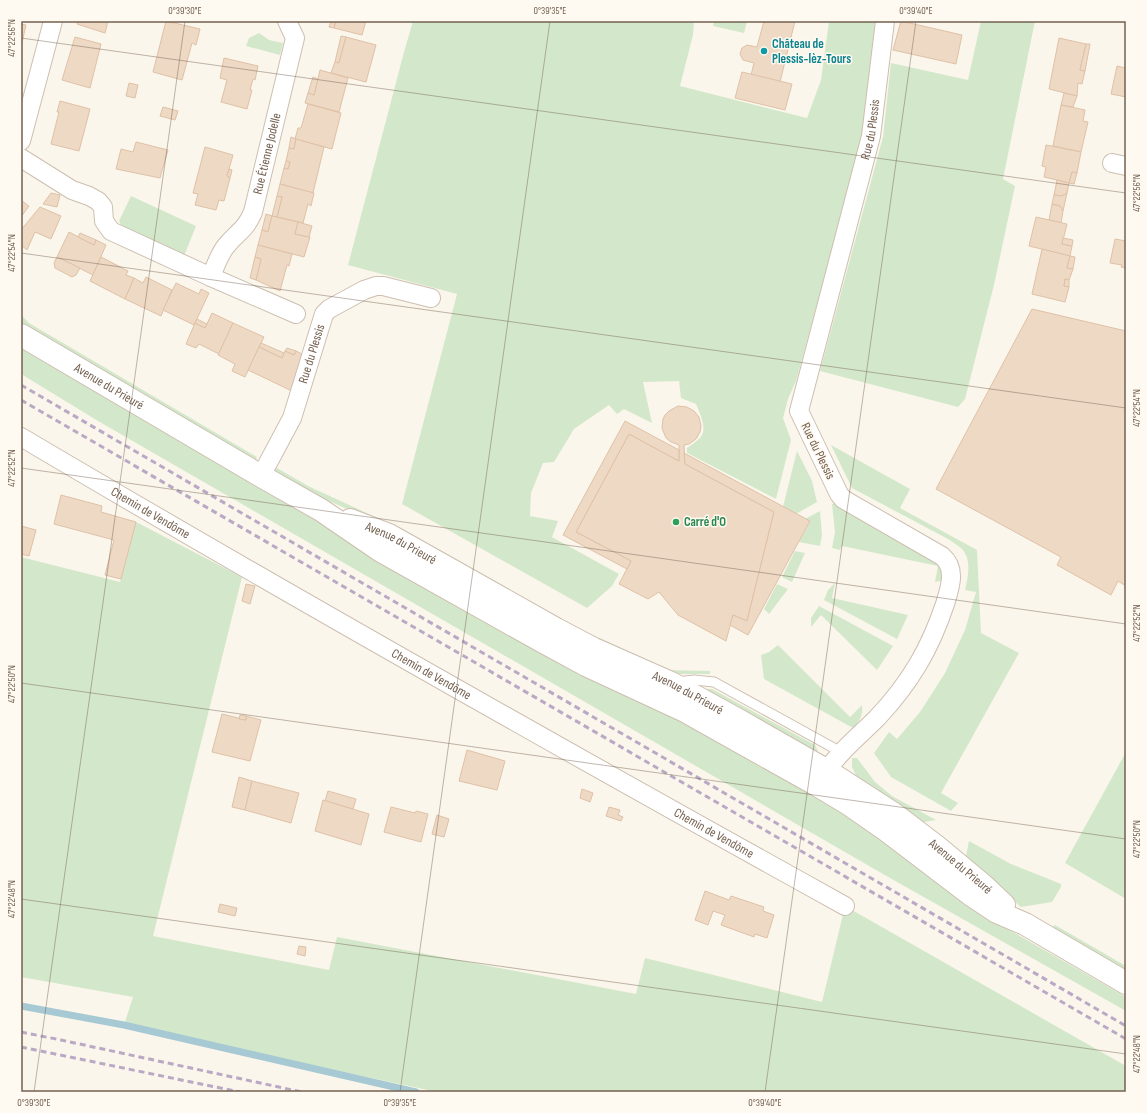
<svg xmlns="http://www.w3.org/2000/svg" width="1147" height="1113" font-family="'Sofia Sans Condensed',sans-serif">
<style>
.green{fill:#d3e8ca}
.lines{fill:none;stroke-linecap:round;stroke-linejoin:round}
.stream{stroke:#a7c9d4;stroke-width:7}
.building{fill:#eed9c5;stroke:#dfc1a6}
.service-casing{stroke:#cdbfb1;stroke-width:11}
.minor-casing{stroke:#cdbfb1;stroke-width:20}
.tertiary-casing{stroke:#cdbfb1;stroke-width:24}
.service{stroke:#fff;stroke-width:9}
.minor{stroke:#fff;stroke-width:18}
.tertiary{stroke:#fff;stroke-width:22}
.rail{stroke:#baa9c5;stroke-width:3;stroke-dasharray:6 4;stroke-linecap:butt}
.ticks{fill:none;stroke:#746050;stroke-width:1;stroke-opacity:0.45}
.culture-dot{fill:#0f9aa8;stroke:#fefaf1;stroke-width:1.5}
.leisure-dot{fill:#2e9e5b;stroke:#fefaf1;stroke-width:1.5}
.labels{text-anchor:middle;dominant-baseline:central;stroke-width:3;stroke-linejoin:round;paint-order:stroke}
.culture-label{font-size:13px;font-weight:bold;fill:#0d838f;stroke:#fefaf1;text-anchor:start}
.street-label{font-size:13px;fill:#746050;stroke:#fefaf1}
.leisure-label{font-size:13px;font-weight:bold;fill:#27864d;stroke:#fefaf1;text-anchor:start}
.neatline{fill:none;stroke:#746050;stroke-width:1.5}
.ticks-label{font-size:10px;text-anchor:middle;fill:#746050}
</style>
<rect width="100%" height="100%" fill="#fbf6eb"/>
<g class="green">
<path d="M413,21H694L693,35L680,86L807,118L821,80L829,21H875L864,132L796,381L788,399L783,418L791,440L776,499L687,453V448C691,445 696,442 700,438C708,429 700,414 696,404L681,398L679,381L643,382L652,423L624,409L617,414L609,405L574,429L554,462L543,463L531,493L530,516L558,521L552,537L619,574L612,586L587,608L402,504L457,294L348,265L404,52Z"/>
<polygon points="714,21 747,21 744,33 713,26"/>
<polygon points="981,21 1035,21 1003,179 1015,186 994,285 965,399 958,407 820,371 883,137 891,63 968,80"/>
<polygon points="259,33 269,40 283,43 280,55 246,46 249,38"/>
<polygon points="131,196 196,226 184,256 123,229 119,221"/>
<polygon points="21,315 29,323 257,457 255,461 21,323"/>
<polygon points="21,347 235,474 389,563 670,711 821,795 985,916 1126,997 1126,1011 890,878 98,421 21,374"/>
<path d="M831,445L910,489L900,508L977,550L981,633L1019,653L941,793L958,803L951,811L891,777L874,753L889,732L897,739L920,712L945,673L965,630L976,592L965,590C968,577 972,560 962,549C958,545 952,542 948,539L852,488Z"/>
<polygon points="797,451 812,481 817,502 796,514 783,507"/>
<polygon points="277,468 308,486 408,532 580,629 665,668 665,670 710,671 710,674 675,674 662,672 606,647 546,616 397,531 320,497 274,471"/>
<polygon points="837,503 943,565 943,578 940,581 935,582 938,566 842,546 840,550 832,548 835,532 832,504"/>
<polygon points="820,511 822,535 820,546 799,542 810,522 805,519"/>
<polygon points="136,522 242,577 153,936 329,970 337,937 636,994 645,958 822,1002 845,906 1126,1066 1126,1092 437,1092 124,1025 133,997 21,977 21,557 120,582"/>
<polygon points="795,551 805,553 792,582 782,577"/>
<polygon points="835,583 832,598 908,615 897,639 824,600 828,590"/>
<polygon points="777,584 788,589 769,614 764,609"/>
<polygon points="819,606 893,646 877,670 821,615 811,627 811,618"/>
<path d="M778,645L850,717L862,705C863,716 860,721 853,728L764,679L761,655L769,652Z"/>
<polygon points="696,689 712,689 815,745 818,751 813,753"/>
<polygon points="1126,752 1126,899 1065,863"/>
<polygon points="852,758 857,758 875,782 892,796 936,820 918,823 859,782 852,767"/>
<polygon points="969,841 1011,864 1061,884 1061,887 1052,902 1021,907 968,864 966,856"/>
<polygon points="1055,925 1126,966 1126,971 1051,928"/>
</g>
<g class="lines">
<polyline class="stream" points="21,1006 124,1025 416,1092"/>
</g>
<g class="building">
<polygon points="78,21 108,21 105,33 77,24"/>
<polygon points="166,21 200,29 196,45 192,43 182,80 153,72"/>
<polygon points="331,21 336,21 334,28 329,27"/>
<polygon points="336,21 366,21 362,35 334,28"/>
<polygon points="764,21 795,21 780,82 751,75 754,63 743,60 740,54 742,48 747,45 757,47"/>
<polygon points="901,21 962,35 956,64 893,50"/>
<polygon points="21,24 26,25 21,47"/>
<polygon points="341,36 346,37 339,63 335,62"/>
<polygon points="75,37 101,44 90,88 62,80"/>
<polygon points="346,37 376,45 366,82 331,73 335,62 339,63"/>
<polygon points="1059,38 1086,44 1080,70 1085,71 1082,84 1078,83 1077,96 1049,89"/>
<polygon points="1086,44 1090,44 1085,71 1080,70"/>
<polygon points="224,58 258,66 255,80 253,79 250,90 252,90 247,109 221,102 227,80 220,78"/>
<polygon points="1117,66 1126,68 1126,97 1111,94"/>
<polygon points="320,70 348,78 339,112 305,103 308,93 314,95"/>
<polygon points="742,72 792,84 785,110 735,98"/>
<polygon points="313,77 318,79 314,95 308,93"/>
<polygon points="129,83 138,85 135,98 126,96"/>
<polygon points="1064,93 1077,96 1073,107 1061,105"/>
<polygon points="60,101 90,109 79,151 51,144 59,112 57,112"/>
<polygon points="308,104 341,113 332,149 295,139 298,128 301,128"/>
<polygon points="1061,105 1085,110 1083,121 1088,122 1081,152 1053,146"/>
<polygon points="163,107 178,111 175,120 160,116"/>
<polygon points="291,137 296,139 294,149 289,148"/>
<polygon points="296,139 324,147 313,193 280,184 284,168 288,169 290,162 286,161 289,148 294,149"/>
<polygon points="136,142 168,150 160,178 116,169 121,149 133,152"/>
<polygon points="1046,145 1081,152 1077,173 1072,172 1069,183 1044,177 1046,167 1042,166"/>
<polygon points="205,147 233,155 227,176 230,178 224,201 219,200 216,210 195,205 198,194 193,193"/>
<polygon points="286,161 290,162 288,169 284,168"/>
<polygon points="229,169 232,170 230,178 227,176"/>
<polygon points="1072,172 1077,173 1074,184 1069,183"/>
<polygon points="1057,180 1069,183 1067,193 1062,196 1054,195"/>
<polygon points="280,184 314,193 311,206 308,204 303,223 277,217 282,197 277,196"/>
<polygon points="51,193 60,195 57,207 43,204"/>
<polygon points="1067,193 1063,211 1060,206 1052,204 1054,195 1062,196"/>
<polygon points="277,196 282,197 277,217 272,216"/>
<polygon points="21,200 29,206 21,217"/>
<polygon points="1052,204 1060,206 1063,211 1061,223 1049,220"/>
<polygon points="40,207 61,216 51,239 35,232 27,250 21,245 21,230"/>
<polygon points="266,214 272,216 268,232 262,230"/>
<polygon points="272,216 298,222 295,234 310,237 304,257 258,245 262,230 268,232"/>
<polygon points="1036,217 1067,224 1062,244 1072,246 1070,256 1029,246"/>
<polygon points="298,222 312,226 309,237 295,234"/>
<polygon points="69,232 94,245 96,240 106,245 93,275 57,257"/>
<polygon points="80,233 96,240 94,245 78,237"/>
<polygon points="1063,238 1073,240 1072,246 1062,244"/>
<polygon points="1115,239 1126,241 1126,268 1121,267 1122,265 1110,263"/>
<polygon points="258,245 292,254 289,266 287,265 280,291 256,280 261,259 255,257"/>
<polygon points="1042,249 1070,256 1067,268 1073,269 1069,280 1065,279 1064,286 1069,287 1065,302 1032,294"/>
<polygon points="1070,256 1075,257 1073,269 1067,268"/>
<polygon points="57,257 80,268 76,275 72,277 55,268 54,263"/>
<polygon points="101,257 128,271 126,275 134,278 125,299 90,281"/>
<polygon points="255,257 261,259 256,280 250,278"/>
<polygon points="146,277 172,290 161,316 125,299 134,278 143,283"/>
<polygon points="1065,279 1069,280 1069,287 1064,286"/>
<polygon points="176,283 199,294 201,289 209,293 194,325 163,310"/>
<polygon points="1032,309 1126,331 1126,586 1118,581 1111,595 1057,565 1061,557 936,489"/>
<polygon points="212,313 233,323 219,354 199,344 196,348 186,344 195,323 205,328"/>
<polygon points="197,319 207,324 205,328 195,323"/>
<polygon points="233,323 264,337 245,377 232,371 235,364 218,355"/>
<polygon points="261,343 284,353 282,358 259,347"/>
<polygon points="259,347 282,358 285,351 294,355 296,351 302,354 292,391 248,370"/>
<polygon points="287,348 296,351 294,355 285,351"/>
<polygon points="678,406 687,407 694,411 699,417 701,426 700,432 696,439 689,444 684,445 685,464 774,512 747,621 733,615 726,641 678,615 659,592 648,599 619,584 631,561 576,532 629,434 679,461 679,445 671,442 666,438 662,428 663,419 665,415 669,411"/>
<polygon points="625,421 679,450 679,461 629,434 576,532 631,561 627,569 563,535"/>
<polygon points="684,453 810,521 748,635 730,625 733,615 747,621 774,512 685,464"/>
<polygon points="61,495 102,506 101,512 136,522 121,579 105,575 114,540 54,524"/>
<polygon points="21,526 36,530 29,556 21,554"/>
<polygon points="246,584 255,586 250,604 242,601"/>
<polygon points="222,714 246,720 246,716 261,720 250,761 212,752"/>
<polygon points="240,715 246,716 246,720 239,719"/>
<polygon points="467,750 505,761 497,790 459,781"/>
<polygon points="239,777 252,781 245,810 232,807"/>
<polygon points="252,781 299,793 291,823 245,810"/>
<polygon points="582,789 593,793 590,802 580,798"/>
<polygon points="328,791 356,799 353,809 325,801"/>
<polygon points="323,800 369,814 361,845 315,831"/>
<polygon points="391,807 415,813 416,811 428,814 421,842 384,832"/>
<polygon points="609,807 620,810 618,815 623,817 621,821 606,816"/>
<polygon points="437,815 449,819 444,837 432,834"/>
<polygon points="705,891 729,900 731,896 764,907 763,911 774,915 767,938 755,934 754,937 721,925 725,915 713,911 708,925 695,920"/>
<polygon points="220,904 237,908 235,916 218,912"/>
<polygon points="299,946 306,947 305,956 297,954"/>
</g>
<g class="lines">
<defs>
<polyline id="service" points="677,682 694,680 714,682 841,752"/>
<g id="minor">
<polyline points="21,141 53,21"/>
<path id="s1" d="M21,158L72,190L89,196L98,201L103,207L104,221L111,231L211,277C215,266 219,255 226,246C238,231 245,231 253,212L295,38L287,21"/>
<polyline points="1112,163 1126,166"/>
<polyline points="211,277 296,314"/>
<path id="s2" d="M21,437C293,598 569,753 845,906"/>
<path id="s3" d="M261,476L292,418L324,314L329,309L364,290L376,286H383L431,298"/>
<path id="s4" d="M820,781C834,756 857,738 877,718C910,683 930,649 945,604C950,587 957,569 942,556L843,499L839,494L799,411L871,136L885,21"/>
</g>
<g id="tertiary">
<path id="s5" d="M21,335L261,476L321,510L381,551L547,644L586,665L683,710L817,785L847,803L886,830L970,894L997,912L1025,924L1126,983"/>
<path id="s6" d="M350,520L389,535L556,629L594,649L671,683L740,721L826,770L894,814L936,846L984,886L1004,905"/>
</g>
</defs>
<use href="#service" class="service-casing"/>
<use href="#minor" class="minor-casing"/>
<use href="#tertiary" class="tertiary-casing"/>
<use href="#service" class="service"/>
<use href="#minor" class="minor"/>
<use href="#tertiary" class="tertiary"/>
<g class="rail">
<polyline points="21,385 1126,1026"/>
<polyline points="21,400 1126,1039"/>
<polyline points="21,1032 61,1040 302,1092"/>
<polyline points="21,1047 240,1092"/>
</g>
</g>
<path class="ticks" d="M21,38L1126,193M21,253L1126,408M21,468L1126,624M21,683L1126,839M21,899L1126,1054M34,1092L185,21M400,1092L550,21M765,1092L916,21"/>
<circle class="culture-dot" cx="764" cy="51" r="4"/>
<circle class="leisure-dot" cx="676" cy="522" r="4"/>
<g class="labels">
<g class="culture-label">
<text x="772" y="44">Château de<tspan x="772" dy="15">Plessis-lèz-Tours</tspan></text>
</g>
<g class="street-label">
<text stroke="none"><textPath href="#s4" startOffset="774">Rue du Plessis</textPath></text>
<text stroke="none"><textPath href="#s1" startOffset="371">Rue Étienne Jodelle</textPath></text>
<text stroke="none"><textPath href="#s3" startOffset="133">Rue du Plessis</textPath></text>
<text stroke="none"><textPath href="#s5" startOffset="102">Avenue du Prieuré</textPath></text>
<text transform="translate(818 451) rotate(64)">Rue du Plessis</text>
<text stroke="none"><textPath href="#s2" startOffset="150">Chemin de Vendôme</textPath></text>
<text stroke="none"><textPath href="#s6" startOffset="56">Avenue du Prieuré</textPath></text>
<text stroke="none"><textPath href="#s2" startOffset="474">Chemin de Vendôme</textPath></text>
<text stroke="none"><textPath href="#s6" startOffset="380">Avenue du Prieuré</textPath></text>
<text stroke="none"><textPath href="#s2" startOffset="798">Chemin de Vendôme</textPath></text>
<text stroke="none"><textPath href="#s6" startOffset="704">Avenue du Prieuré</textPath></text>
</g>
<g class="leisure-label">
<text x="684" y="522">Carré d'O</text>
</g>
</g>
<rect width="1147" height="1113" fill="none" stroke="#fefaf1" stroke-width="44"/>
<rect x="22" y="22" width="1103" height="1069" class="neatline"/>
<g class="ticks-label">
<text x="185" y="14">0°39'30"E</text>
<text x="550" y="14">0°39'35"E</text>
<text x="916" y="14">0°39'40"E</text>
<text transform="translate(11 38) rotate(-90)" y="4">47°22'56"N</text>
<text transform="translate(1136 193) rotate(-90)" y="4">47°22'56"N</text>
<text transform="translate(11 253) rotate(-90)" y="4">47°22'54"N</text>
<text transform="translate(1136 408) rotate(-90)" y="4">47°22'54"N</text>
<text transform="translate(11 468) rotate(-90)" y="4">47°22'52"N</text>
<text transform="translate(1136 623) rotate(-90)" y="4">47°22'52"N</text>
<text transform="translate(11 684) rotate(-90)" y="4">47°22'50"N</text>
<text transform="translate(1136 839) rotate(-90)" y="4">47°22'50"N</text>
<text transform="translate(11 899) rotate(-90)" y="4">47°22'48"N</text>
<text transform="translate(1136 1054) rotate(-90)" y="4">47°22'48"N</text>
<text x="34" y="1106">0°39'30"E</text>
<text x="400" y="1106">0°39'35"E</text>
<text x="765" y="1106">0°39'40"E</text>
</g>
</svg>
